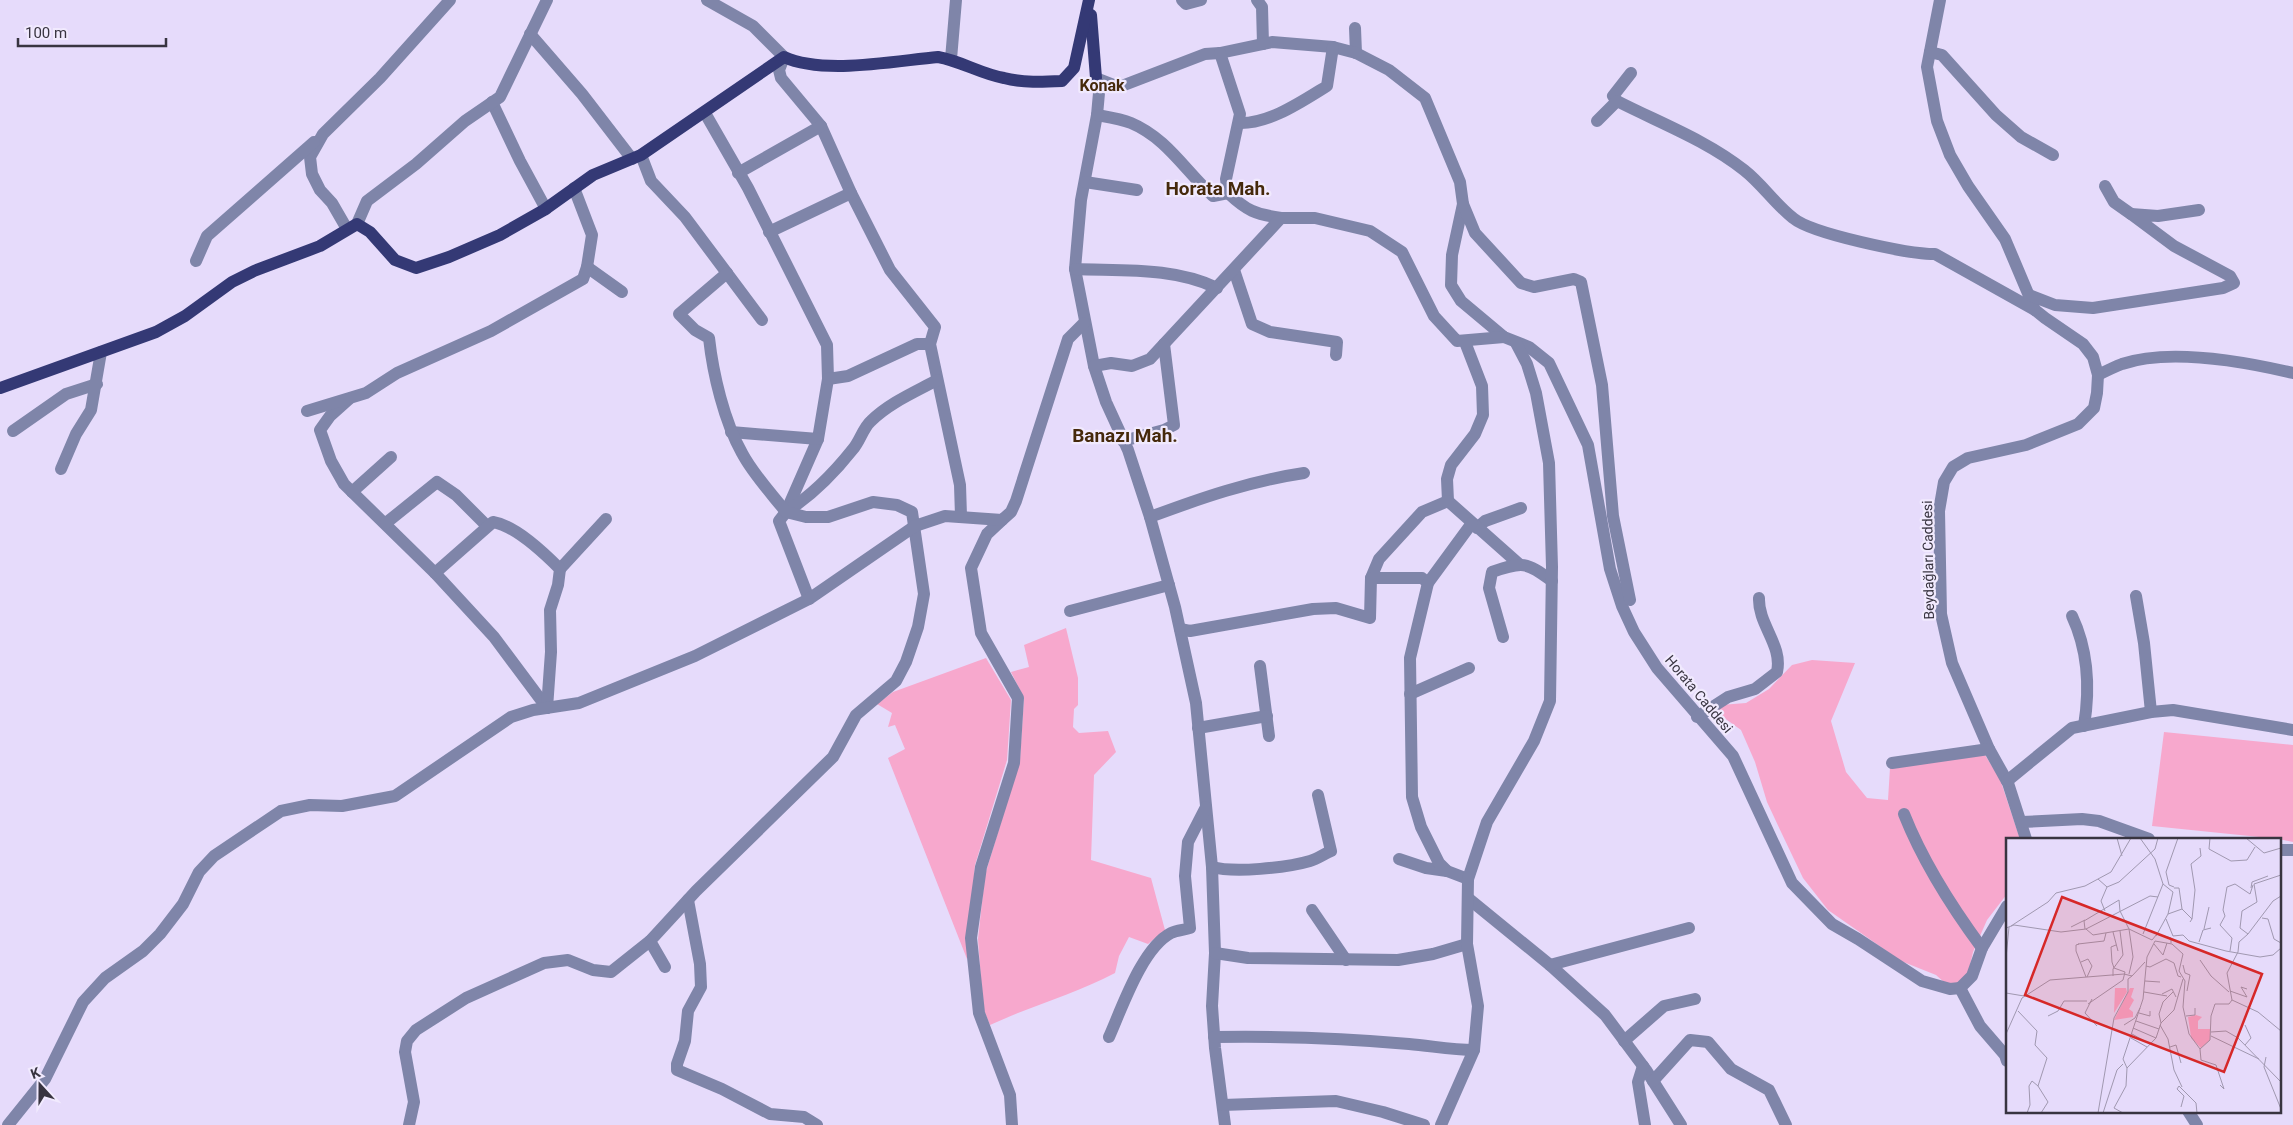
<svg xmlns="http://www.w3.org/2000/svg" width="2293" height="1125" font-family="Roboto,sans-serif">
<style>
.green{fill:#f7a8cd}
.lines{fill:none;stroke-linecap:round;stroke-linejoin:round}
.minor{stroke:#7f85a9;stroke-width:12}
.major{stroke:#343975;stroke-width:12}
.labels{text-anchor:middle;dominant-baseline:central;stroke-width:4.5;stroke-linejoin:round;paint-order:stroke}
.street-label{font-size:14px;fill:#383440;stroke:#f1eafe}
.quarter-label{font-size:16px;font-weight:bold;fill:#45290b;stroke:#f1eafe}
.district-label{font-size:19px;font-weight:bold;fill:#45290b;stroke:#f1eafe}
.inset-road{fill:none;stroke:#a098b0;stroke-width:1}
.view{fill:#d62828;fill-opacity:0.15;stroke:#d62828;stroke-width:2.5}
.inset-edge{fill:none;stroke:#383440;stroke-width:2.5}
</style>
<rect width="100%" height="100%" fill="#e6dbfb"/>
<g class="green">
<path d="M1066,628L1078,678V705L1074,709L1073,727L1079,733L1108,731L1116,752L1094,775L1091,860L1151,878L1165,930L1148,944L1129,937L1119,956L1115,973C1075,994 1031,1006 990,1025L983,1008L978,939L985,875L1020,759L1024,698L1011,672L1029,667L1024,645Z"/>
<polygon points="986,658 1011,700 1007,760 975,865 967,959 888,758 905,749 895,725 888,727 892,713 877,704 893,692"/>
<polygon points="1812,660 1855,663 1831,721 1846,772 1867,798 1888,800 1890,768 1985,755 2000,779 2020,839 2007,839 2007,894 1987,920 1973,952 1968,974 1954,985 1945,983 1936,975 1901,961 1828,910 1803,878 1782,834 1767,802 1755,762 1741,730 1716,712 1721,705 1746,703 1769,689 1792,665"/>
<polygon points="2164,732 2293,745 2293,842 2279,839 2152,826"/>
</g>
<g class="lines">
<g class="minor">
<polyline points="707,0 753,26 784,57 779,70 781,78 821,126 851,193 890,270 935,327 930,344 960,485 961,516"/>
<polyline points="1182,0 1186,4 1201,0"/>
<polyline points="1257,0 1262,7 1263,44"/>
<polyline points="1940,0 1927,67 1937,121 1950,155 1968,186 2005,239 2035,310 2045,318 2083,344 2093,357 2098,375 2097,393 2094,408 2078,424 2026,445 1968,458 1953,467 1944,482 1939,511 1941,614 1952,663 1989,749 2008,783 2026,839"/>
<polyline points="1355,28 1356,53"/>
<polyline points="530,34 582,94 632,159"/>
<polyline points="1930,52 1942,55 1996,115 2021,137 2053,155"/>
<polyline points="951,59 956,0"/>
<path d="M1631,73L1613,96L1617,101C1660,123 1706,140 1744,170C1762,184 1775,204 1793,218C1812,234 1909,254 1935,254L2035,310"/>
<polyline points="1096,78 1119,87 1205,54 1220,53 1272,42 1333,47 1356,53 1389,70 1425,98 1460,182 1463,204 1452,255 1451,285 1461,301 1504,337 1529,347 1549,363 1588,445 1610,569 1622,606 1634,632 1657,668 1733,756 1792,883 1832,924 1858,939 1922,981 1950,989 1960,988"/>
<polyline points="1096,78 1099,93 1097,115 1081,200 1075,269 1094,366 1106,402 1128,450 1150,517 1175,607 1196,703 1212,867 1215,953 1212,1006 1215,1048 1225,1125"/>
<polyline points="492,102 520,161 546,209"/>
<polyline points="705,113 748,188 827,345 828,379 818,439 786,512 779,521 809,599"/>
<path d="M1097,115C1108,117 1121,119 1131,123C1167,138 1186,172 1213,196L1228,193L1226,179L1240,114L1220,53"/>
<polyline points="1597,121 1617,101"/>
<path d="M1239,123C1269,124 1301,102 1327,86L1333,47"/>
<polyline points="641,155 651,181 685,217 762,320"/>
<polyline points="738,173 821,126"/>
<polyline points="1085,182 1137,190"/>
<polyline points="2105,186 2114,202 2131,214"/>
<path d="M1228,193C1247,211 1255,214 1281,218"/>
<polyline points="1463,204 1475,233 1521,283 1534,287 1574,279 1581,282 1602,385 1613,516 1630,600"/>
<polyline points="357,224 367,201 416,164 465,121 500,97 547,0"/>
<polyline points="347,229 332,203 320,190 312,174 310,157 323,134 380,78 450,0"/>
<polyline points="769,232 851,193"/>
<polyline points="196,261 207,236 314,142"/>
<polyline points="587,267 622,292"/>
<path d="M1075,269C1122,271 1174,267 1217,288"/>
<polyline points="1234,270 1252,324 1270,332 1337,342 1336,355"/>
<polyline points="2029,295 2055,305 2093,308 2223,288 2234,283 2230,276 2174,246 2131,214 2158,216 2199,210"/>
<polyline points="1094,366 1111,363 1132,366 1150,359 1281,218 1315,218 1370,231 1402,252 1434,316 1457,341 1504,337"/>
<path d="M2098,375C2106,371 2114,367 2122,364C2169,348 2246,362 2293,373"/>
<polyline points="828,379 848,376 917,344 930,344"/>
<polyline points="349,399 330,416 320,430 331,461 344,484 435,573 494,637 547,708"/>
<polyline points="307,411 366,393 397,373 491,331 583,279 587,267 592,235 574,188"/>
<polyline points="13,431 66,394 97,384"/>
<polyline points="731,432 818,439"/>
<polyline points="1123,441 1164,430 1174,425 1164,344"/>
<polyline points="61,469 76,434 91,410 101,352"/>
<polyline points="352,492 391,457"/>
<polyline points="1448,501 1447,479 1451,465 1475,434 1483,415 1482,386 1465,342"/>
<path d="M786,512C811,496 834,473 853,449C860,441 863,428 871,421C889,403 915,392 937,380"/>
<path d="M1150,517C1201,498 1250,481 1304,473"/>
<polyline points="1002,520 987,534 971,568 981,633 1018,698 1014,763 981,867 971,938 979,1013 1010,1095 1012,1125"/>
<polyline points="386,523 437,482 456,495 487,526"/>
<polyline points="1477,528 1485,521 1521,508"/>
<polyline points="560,569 606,519"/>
<path d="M435,573L493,522C516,526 544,553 560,569L558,585L550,610L551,652L547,708"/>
<polyline points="1371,578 1379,559 1422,512 1448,501 1519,564"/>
<polyline points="2136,596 2144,643 2151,712"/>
<polyline points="1070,611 1169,585"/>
<path d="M2072,616C2088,650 2090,689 2084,726"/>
<polyline points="1180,629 1190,631 1313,609 1336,608 1370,618 1371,578 1422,578 1428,583"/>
<path d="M1503,637L1489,588L1492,572C1523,561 1526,562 1552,581"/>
<polyline points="1260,666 1269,736"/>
<polyline points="1410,694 1469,668"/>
<path d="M1697,717L1728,697L1755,689L1777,672C1783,645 1758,625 1759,598"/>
<polyline points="1198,728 1267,716"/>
<polyline points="1892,763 1989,749"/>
<polyline points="2007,781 2072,728 2151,712 2173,710 2293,730"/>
<path d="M1904,814C1923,862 1951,906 1982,948"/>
<polyline points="2022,822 2082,819 2099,821 2149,839"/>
<polyline points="2279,850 2293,850"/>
<polyline points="1399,859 1426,868 1447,871"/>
<path d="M1212,867C1234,873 1286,868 1310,861C1317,859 1324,854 1331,851L1318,795"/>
<polyline points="1468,879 1447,871 1439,863 1421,827 1412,797 1410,658 1428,583 1472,523"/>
<polyline points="1469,899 1550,965 1605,1015 1646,1070 1681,1125"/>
<polyline points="688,900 700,964 701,987 688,1011 685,1041 677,1064 677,1070 722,1089 770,1114 804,1117 817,1125"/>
<polyline points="1312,910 1346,960"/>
<polyline points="1215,953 1248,958 1398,960 1433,954 1467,944"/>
<polyline points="1550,965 1689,928"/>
<path d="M665,967L650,941L696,891L833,757L856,715L896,681L906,662L918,627L924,594L912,512L897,505L873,502L828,517H806L786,512C771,493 753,474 742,453C724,421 713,374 709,338L695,330L679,314L727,273"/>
<polyline points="1960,988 1972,976 1982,948 2007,906"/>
<polyline points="1960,988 1980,1026 2005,1055 2007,1061"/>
<path d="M1109,1037C1122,1008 1142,948 1171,933C1177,930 1185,930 1190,928L1185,876L1188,842L1206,807"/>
<path d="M1214,1037C1279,1036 1344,1038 1409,1044C1432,1046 1452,1050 1474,1050"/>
<polyline points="1624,1041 1664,1006 1695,999"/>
<polyline points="1643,1066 1638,1082 1645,1125"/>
<polyline points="1653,1081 1690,1040 1708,1042 1731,1069 1769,1090 1786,1125"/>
<polyline points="1223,1105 1336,1101 1383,1112 1424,1125"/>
<polyline points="2188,1111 2197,1125"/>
<polyline points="8,1125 45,1079 83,1002 105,978 143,951 160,934 183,904 199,872 214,856 281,811 310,805 342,806 395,796 511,717 533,710 579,703 695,656 809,599 915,526 945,516 1002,520 1011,512 1016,501 1068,339 1084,323"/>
<polyline points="409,1125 414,1102 405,1052 407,1041 416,1030 466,998 544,963 568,960 593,970 611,972 650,941"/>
<polyline points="1441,1125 1474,1050 1478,1006 1467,944 1468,879 1487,822 1534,741 1550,701 1552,567 1549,463 1536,393 1527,364 1516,343"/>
</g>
<g class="major">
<polyline points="1091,15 1096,78"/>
<path d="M0,388L156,332L185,316L232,282L254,271L320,246L357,224L370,232L395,260L416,268L449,257L500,235L544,210L593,175L641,155L784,57C824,75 894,61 938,57C961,61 981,74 1004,78C1023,83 1043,82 1062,81L1074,68L1089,0"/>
</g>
</g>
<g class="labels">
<g class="street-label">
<text transform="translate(1928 560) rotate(-91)">Beydağları Caddesi</text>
<text transform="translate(1699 694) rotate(50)">Horata Caddesi</text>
</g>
<g class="quarter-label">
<text x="1102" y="85">Konak</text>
</g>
<g class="district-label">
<text x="1218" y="188">Horata Mah.</text>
<text x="1125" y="435">Banazı Mah.</text>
</g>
</g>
<g transform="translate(2006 838)">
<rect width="275" height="275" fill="#e6dbfb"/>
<path d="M109,150H120L121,154L108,175ZM124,150H128L125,159L128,162L123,171L127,174V179L108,182ZM190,177L196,179L192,183V191H204V202L195,210L185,200L184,192L182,179Z" fill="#f7a8cd"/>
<path class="inset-road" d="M111,0L116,18M134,0L149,21L157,46L167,54L162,76L150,98M204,0L203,11L225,23L241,22L249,9M240,0L258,15L275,10M92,41L101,49L113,44L149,11L152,0M168,49L163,47L160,34L172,0M245,50L246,44L262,38M176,71L186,81L184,84M99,73L95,63L101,49M162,76L176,71L173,50H168M256,80L262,81L268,101L275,105M160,81L167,98L177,97L183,103L220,113L254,119L267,117L275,110M186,81L189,52L185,26L195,18L194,10M5,88L42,64L50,55L79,48L105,34L125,0M65,89L79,82M0,90L8,87L55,94L80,91L87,97L123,91L146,102L151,96M79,91L78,83L113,62L114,73L123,91L127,119L123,136M80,91L144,58L152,59M198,91L203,69M107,94L112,113M137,96L157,46M151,96L165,100V105M242,96L267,63L275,58M193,104L197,92L205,90M72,106L98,103L100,95M73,106L70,107V113L80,139M148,106L157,117L161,105M224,113L226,100L214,87L219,78L217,72L221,49L229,46L244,56L247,47M232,114L233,104L242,96L234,90L236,73L251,64L248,46L275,37M0,120L3,89M194,122L205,138L223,154M75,124L82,121L86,128L81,139M177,127L179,135L184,137L181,153M140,128L144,129L160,121L168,125L172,138L175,139M107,138V131L117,117L114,93M139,143L154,144M224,153L241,159L235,149L241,151M138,154L161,158M0,155L18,158M156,156L166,151L170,159M86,161L79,175L91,188M226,162L252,174L275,193M82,166L117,142L119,134L108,130L106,124L105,109L110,107M12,173L31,193L29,207L41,220L32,248L42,264L35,275M133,175L144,178V173M42,178L52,173L58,163H81M180,178L189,177V170M130,183L153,191M155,185L153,176L157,164L167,154M118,187L129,180L134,170M154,187L162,201L168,232L176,249M127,190L150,200M205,194L220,193L232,200L275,244M0,196L16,160L44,142L118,136L126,138L139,124M126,196L144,206M205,198L253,221M125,200L141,209M239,207L245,200L239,187M164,209L170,207L175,225M194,211L204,202L205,178L209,166H223L226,162L221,135L232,114M194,211L195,222L210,227L218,251L214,247M260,219L258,229L275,271M121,230L117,221L137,161L141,119L149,103L166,106L177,116L173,133L179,143L177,169L183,196L194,211M175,269L178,258L171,251L173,248L190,265L191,275M21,275L24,267L23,248L26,243L32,248M92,275L108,180L122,154V141L126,138M97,275L111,232L117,226M117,275L108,270L120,248L121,230L150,200L155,185L168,172L177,141"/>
<path class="view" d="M56,59L256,136L218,234L19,157Z"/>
<rect width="275" height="275" class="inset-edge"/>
</g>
<g transform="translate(40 1085) rotate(339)" stroke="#f1eafe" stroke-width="4" paint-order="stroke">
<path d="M0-4L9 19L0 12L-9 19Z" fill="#383440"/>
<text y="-8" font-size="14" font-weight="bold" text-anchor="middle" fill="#383440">K</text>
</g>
<path d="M18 38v8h148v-8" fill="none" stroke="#383440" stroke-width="2.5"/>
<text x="25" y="38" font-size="15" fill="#383440" stroke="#f1eafe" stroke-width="4" paint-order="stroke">100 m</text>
</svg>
